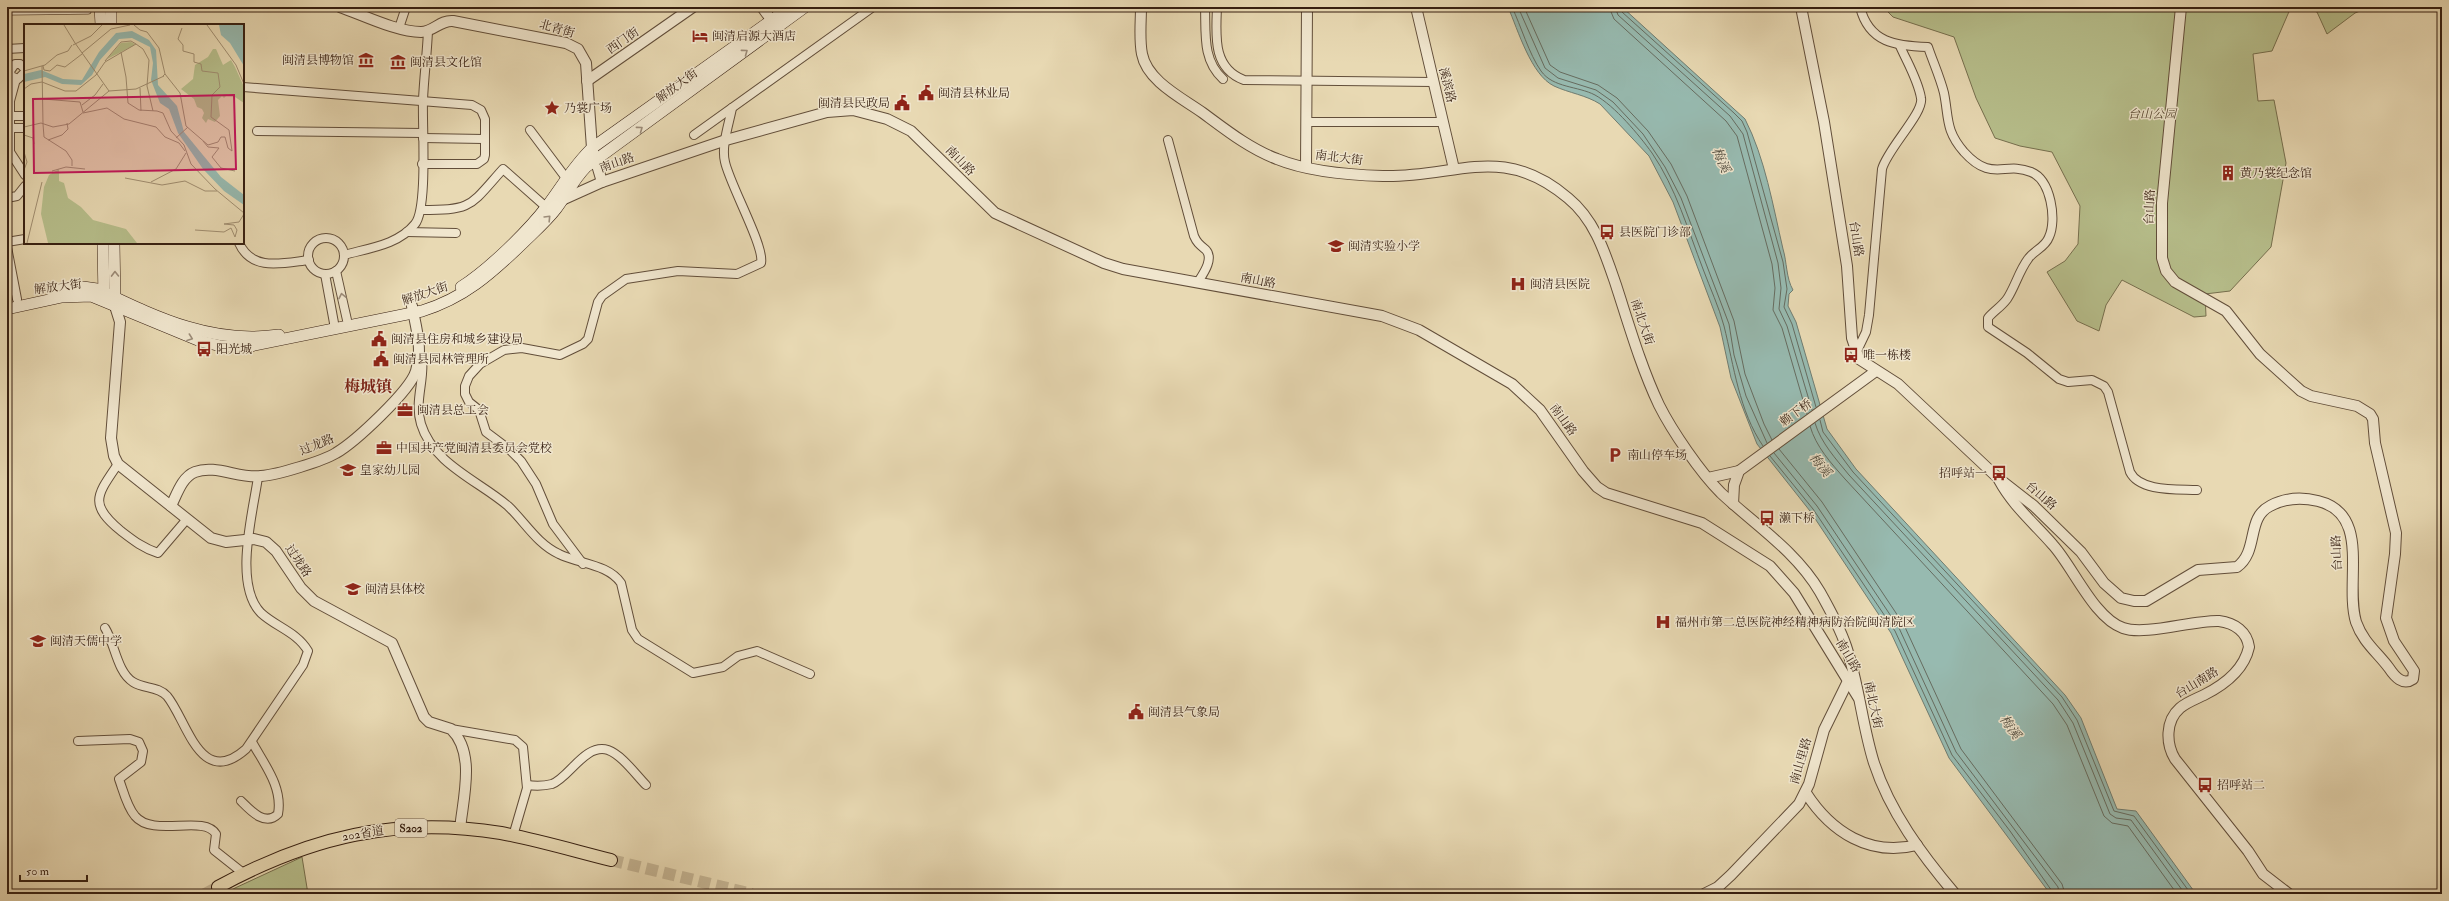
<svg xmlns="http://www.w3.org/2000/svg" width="2449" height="901" font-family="'IM FELL Double Pica','Noto Serif SC',serif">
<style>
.green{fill:#b7bf8c;stroke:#766f4e}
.water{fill:#97bab0;stroke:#707c70}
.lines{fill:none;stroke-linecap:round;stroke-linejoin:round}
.shore{stroke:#666c60;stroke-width:1}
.primary-tunnel{stroke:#c4b493;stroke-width:12;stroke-dasharray:12 6;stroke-linecap:butt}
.pedestrian-casing{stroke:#624e3a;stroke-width:7}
.minor-casing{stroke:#624e3a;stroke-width:10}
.tertiary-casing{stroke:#624e3a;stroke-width:12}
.secondary-casing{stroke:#361f11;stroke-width:12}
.primary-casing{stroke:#361f11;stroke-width:14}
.pedestrian{stroke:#f0e6ce;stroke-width:5.5}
.minor{stroke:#f0e6ce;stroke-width:8}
.tertiary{stroke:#f0e6ce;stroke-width:10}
.secondary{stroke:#f0e6ce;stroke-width:11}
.primary{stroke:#e8d9b3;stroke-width:12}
.oneway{stroke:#9c8c79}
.labels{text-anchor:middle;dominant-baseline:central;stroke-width:3;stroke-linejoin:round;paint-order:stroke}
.shield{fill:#f0e6ce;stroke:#6e5b4a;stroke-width:1}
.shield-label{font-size:11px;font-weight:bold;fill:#361f11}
.street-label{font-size:12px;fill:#361f11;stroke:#f0e6ce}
.poi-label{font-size:12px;fill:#361f11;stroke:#f0e6ce;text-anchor:start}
.park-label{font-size:12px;font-style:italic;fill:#564730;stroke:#f0e6ce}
.water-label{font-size:13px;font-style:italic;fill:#534e41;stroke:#f0e6ce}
.district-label{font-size:16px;font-weight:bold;fill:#7a1f14;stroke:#f0e6ce}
.inset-road{fill:none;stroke:#a18f72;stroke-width:1}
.view{fill:#c2185b;fill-opacity:0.15;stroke:#c2185b;stroke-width:2}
.inset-edge{fill:none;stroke:#361f11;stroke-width:2}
</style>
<rect width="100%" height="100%" fill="#e8d9b3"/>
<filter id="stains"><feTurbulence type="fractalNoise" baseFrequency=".005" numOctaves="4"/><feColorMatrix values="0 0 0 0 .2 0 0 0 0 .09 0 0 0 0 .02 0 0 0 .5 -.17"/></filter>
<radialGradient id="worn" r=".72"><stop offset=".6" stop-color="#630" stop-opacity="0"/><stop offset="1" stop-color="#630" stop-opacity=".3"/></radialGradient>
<g class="green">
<polygon points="1883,7 2291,7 2272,51 2253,54 2258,101 2274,100 2286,163 2271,247 2230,291 2205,294 2206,316 2194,317 2122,280 2106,305 2099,331 2077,321 2047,272 2065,261 2078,244 2080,206 2052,152 2020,146 1995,138 1976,98 1954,37 1893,17"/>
<polygon points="2301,7 2370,7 2355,13 2327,34 2317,12"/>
<polygon points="302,857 308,894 225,894 235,888"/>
</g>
<path class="water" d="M1508,7H1622L1745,119C1765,158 1773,206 1783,249C1787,262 1786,278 1793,290L1789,294L1788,306L1796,322L1827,429L1856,469L2065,695L2081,718L2117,809L2136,811L2196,894H2052L2048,891L1949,758L1891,633L1810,511L1757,444L1731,378L1720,327L1673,202L1649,156L1600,104C1586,95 1569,93 1554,86C1531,75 1518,30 1508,7Z"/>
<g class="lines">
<g class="shore">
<path d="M1512,7C1521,26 1529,54 1541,71C1553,88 1578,86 1595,95C1615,106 1639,135 1652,153C1676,188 1688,230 1703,269C1710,288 1719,307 1724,326C1734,366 1739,411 1763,446"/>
<polyline points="1518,7 1545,68 1558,78 1596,90 1613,102 1643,134 1665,167 1681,198 1729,324 1734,355 1746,396 1767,443"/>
<polyline points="1524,7 1550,65 1560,72 1598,85 1617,98 1648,131 1671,164 1687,196 1734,321 1745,374 1764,424 1772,440"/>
<polyline points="1609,7 1614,19 1726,121 1737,136 1772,264 1775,288 1773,310 1782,328 1807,414"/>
<polyline points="1615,7 1618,15 1730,116 1743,134 1778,263 1781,288 1779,309 1787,326 1812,410"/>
<polyline points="1620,7 1622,12 1734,113 1742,121 1747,132 1783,262 1787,289 1784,307 1792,324 1816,407"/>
<polyline points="1820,420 1823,432 1853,472 2062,697 2077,720 2114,811 2134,816 2191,894"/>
<path d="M1815,423C1821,443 1836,459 1849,475L2058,700L2073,723L2110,814L2116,818L2131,820L2185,894"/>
<path d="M1810,426C1816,447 1831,463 1845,479L2053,704L2067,725L2104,816L2112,823L2128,826L2177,894"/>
<polyline points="1779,449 1822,502 1904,625 1961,749 2062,884 2065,894"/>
<polyline points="1774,453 1817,506 1899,628 1956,752 2058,887 2059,894"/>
<polyline points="1770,456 1813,509 1895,631 1952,755 2010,831 2054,894"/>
</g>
<g class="primary-tunnel">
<polyline points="611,860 752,894"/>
<polyline points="205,894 218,887"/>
</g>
<defs>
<polyline id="pedestrian" points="7,12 88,11"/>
<g id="minor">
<path d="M1205,7C1206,33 1202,60 1223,79"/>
<path d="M1217,7C1216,35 1212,68 1244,80L1433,82"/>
<path d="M1860,7C1869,43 1896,46 1928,47C1933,62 1940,77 1944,93C1949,118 1945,130 1964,152C1992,183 2004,161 2031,172C2051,180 2057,220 2049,237C2045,248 2034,250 2028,259C2019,271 2015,287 2007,299C2001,307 1994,311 1988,318V327L2027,353L2059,379L2068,382L2092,380L2104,386L2108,392L2130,472C2140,492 2177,489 2197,490"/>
<polyline points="399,28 406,7"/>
<polyline points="7,49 25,48"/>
<polyline points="25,69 20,64 15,64 10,71 11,76 18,79 25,72"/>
<polyline points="16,79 10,101 10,152 25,175"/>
<polyline points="243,87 472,105 481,110 485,119 485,155 484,159 477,164 422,164"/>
<polyline points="10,116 25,116"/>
<polyline points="1306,122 1443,122"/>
<polyline points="10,128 25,128"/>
<polyline points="530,130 566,178"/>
<polyline points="257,131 423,133"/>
<polyline points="694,135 873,7"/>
<polyline points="423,138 484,139"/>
<path d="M1168,140L1194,236C1197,243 1200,245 1206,250C1214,259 1203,274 1198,282"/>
<polyline points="7,198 17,196 25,186"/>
<path d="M421,210C473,210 469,207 503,169L546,207"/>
<polyline points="407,232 456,233"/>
<circle cx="326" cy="256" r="18"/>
<polyline points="7,242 25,239"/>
<path d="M239,243C252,272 283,263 309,260"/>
<polyline points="7,247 17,299"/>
<path d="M344,255C369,248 398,245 415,224C428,208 422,124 423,100C424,77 427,54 428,31"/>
<polyline points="336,271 347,320"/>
<polyline points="325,274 334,323"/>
<path d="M1856,353L1866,332L1869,315L1882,169C1888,148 1924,113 1921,98C1918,80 1907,62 1900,46"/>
<path d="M422,357C425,380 414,401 421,424C433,464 479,481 508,506C525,522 537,544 559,554C579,564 608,564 621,583L632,630L638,639L693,673L723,667L738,656L757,651L810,674"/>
<path d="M118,464C97,495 88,504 121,531C134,541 143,548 158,553L187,519"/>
<path d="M583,564L553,524L536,484L521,461L510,450L486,432L479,410L469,402L465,394V386L469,376L480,364L504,350L522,348L560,355L583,344L588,339L598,302L602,296L626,279L678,271L737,274L761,263C765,247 730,185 725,162C721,146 729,124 732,108"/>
<path d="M105,628C115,644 117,672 133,682C144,689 158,686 167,696C187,720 200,790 246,749L303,665L308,651C297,632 276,627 261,613C233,584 253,513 258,477"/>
<polyline points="451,729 515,740 523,747 527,788 513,836"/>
<path d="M78,741L130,739L139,742L143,751L141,762L119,779C123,790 127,807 135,816C153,838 204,814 216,834L214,850L243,873"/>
<path d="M527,785C535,786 544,786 552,784C569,778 585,743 608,750C622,755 636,775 646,785"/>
<path d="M241,801C250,810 265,827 278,814C283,787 264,764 252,742"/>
</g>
<g id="tertiary">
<path d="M340,7C363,15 397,32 421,32C433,32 440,20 453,21L566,43L578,49L586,63L592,148L602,182"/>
<polyline points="762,7 772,21"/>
<path d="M1141,7C1141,22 1139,39 1142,54C1147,81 1182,98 1203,113C1226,130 1250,149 1277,159C1309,172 1348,175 1383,176C1456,178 1502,142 1568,198C1595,220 1605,253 1616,285C1629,325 1641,367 1659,405C1672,431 1700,472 1721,493C1754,524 1796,551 1820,592C1829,608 1840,628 1846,646C1859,684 1862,725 1874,763C1890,812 1922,855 1955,894"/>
<polyline points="1416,7 1454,169"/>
<path d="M1801,7L1824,122L1847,266L1852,338L1859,359L1898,384L1998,478L2034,506L2081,552L2104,583L2121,598L2134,601H2146L2198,570L2237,567C2259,551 2246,518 2270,506C2285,498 2302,497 2318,501C2372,514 2344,582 2356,622C2363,642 2377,652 2389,668C2395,677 2403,686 2413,679L2414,671L2394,641L2386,618L2395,554L2396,533L2375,443L2373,419L2370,414L2357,406L2311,396L2301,391L2260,354L2226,311L2175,282L2166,271L2162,258V203L2181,7"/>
<polyline points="587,81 693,7"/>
<polyline points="1306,167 1307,7"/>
<polyline points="562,200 602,182 726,140 827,112 853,110 887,119 911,131 995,213 1104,263 1123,269 1382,316 1419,330 1512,384 1540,410 1583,471 1597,487 1606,493 1702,523 1770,566 1794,593 1858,697"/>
<path d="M115,306L120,322L111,438L114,456L118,464L211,538L226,542L254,539L266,542L276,551L301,588L314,601L392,643L424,717L429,722L451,729C476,753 463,798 460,829"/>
<polyline points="1708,478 1739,471"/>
<path d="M1999,480C2013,506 2034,523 2053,545C2073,567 2094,618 2123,628C2145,636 2193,620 2219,621C2235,623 2247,632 2249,647C2244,670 2224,685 2204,695C2196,699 2187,702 2180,708C2165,721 2166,744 2175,759L2248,851L2263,874L2289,894"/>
<polyline points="1733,504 1734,485 1739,471 1876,371"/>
<path d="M171,506C177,494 182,477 195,472C215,464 240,479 261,476C277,475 323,461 336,453C355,442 410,391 416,371C423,349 416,328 412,306"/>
<path d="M1806,793C1831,832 1870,857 1917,845"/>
<polyline points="1704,894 1718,887 1731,875 1799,804 1809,784 1824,730 1850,677"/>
</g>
<g id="secondary">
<polyline points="100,7 101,25"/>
<polyline points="111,25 111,7"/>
<polyline points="103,243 104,298"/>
<polyline points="114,243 115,303"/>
<path d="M461,287C488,270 528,231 547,206C562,186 574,165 592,148L790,7"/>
<path d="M52,291L83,287L97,289C156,317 212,345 279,335"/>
<path d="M7,309L62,297L91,296L200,341L221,346L245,347L422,311C464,298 491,274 522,244C533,233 546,222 556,209C567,195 573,180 586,167L805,7"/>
</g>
<path id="primary" d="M218,887C310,837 396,816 501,833C538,840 575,851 611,860"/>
</defs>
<use href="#pedestrian" class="pedestrian-casing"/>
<use href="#minor" class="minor-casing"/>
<use href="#tertiary" class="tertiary-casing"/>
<use href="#secondary" class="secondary-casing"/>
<use href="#primary" class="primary-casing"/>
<use href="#pedestrian" class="pedestrian"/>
<use href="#minor" class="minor"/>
<use href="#tertiary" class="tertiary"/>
<use href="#secondary" class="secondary"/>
<use href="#primary" class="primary"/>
</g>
<defs><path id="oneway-chevron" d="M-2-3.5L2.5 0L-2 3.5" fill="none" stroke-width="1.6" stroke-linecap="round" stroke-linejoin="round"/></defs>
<g class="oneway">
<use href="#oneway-chevron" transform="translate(745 52) rotate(-36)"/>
<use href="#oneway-chevron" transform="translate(640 129) rotate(-36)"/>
<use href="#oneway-chevron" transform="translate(548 218) rotate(-46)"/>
<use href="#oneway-chevron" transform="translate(115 274) rotate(-91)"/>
<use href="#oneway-chevron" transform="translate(342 296) rotate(-102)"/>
<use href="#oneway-chevron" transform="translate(190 338) rotate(20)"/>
</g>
<defs>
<symbol id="hotel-bare" viewBox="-9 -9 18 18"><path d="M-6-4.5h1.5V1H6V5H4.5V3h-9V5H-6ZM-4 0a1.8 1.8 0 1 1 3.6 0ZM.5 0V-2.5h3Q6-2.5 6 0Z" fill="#8f2418" stroke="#f0e6ce" stroke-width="2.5" paint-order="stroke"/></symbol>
<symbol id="museum-bare" viewBox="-9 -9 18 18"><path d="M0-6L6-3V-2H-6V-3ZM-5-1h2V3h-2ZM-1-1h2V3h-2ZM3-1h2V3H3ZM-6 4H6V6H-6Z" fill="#8f2418" stroke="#f0e6ce" stroke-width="2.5" paint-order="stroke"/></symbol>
<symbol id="civic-bare" viewBox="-9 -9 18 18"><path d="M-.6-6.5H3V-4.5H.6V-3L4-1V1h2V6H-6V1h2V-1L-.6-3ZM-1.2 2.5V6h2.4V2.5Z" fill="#8f2418" stroke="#f0e6ce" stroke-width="2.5" paint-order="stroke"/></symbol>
<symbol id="sight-bare" viewBox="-9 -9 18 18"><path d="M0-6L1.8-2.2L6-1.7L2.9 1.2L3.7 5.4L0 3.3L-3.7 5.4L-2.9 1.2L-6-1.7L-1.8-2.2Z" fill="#8f2418" stroke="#f0e6ce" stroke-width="2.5" paint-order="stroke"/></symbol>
<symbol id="building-bare" viewBox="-9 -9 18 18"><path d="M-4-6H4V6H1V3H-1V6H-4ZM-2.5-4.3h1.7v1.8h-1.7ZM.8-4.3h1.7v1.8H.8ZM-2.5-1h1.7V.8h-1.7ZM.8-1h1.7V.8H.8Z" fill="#8f2418" stroke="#f0e6ce" stroke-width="2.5" paint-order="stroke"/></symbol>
<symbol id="bus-bare" viewBox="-9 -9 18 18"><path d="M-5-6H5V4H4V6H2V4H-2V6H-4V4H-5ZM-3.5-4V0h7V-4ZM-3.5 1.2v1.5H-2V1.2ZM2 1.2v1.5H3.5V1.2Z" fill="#8f2418" stroke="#f0e6ce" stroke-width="2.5" paint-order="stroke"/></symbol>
<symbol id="school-bare" viewBox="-9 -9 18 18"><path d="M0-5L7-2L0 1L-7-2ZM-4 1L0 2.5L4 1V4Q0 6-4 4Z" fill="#8f2418" stroke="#f0e6ce" stroke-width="2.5" paint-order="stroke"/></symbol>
<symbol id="hospital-bare" viewBox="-9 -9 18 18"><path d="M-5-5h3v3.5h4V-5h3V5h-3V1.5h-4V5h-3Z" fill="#8f2418" stroke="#f0e6ce" stroke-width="2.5" paint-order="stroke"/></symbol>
<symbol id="office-bare" viewBox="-9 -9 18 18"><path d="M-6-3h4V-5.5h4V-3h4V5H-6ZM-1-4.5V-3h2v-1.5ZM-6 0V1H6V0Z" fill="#8f2418" stroke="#f0e6ce" stroke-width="2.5" paint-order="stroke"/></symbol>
<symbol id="parking-bare" viewBox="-9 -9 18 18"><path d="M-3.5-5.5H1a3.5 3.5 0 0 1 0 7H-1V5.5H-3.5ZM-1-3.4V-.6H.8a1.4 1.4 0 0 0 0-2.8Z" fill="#8f2418" stroke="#f0e6ce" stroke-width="2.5" paint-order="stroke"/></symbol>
</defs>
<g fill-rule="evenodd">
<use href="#hotel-bare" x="689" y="25" width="22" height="22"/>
<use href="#museum-bare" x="355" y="49" width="22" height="22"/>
<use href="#museum-bare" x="387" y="51" width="22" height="22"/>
<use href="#civic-bare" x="915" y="82" width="22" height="22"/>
<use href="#civic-bare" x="891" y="92" width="22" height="22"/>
<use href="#sight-bare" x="541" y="97" width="22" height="22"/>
<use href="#building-bare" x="2217" y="162" width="22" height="22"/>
<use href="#bus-bare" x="1596" y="221" width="22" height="22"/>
<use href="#school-bare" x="1325" y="235" width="22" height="22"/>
<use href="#hospital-bare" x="1507" y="273" width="22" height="22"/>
<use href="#civic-bare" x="368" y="328" width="22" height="22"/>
<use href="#bus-bare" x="193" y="338" width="22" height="22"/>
<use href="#bus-bare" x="1840" y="344" width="22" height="22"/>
<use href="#civic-bare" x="370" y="348" width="22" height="22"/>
<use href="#office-bare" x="394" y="399" width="22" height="22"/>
<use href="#office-bare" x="373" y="437" width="22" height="22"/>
<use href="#parking-bare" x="1604" y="444" width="22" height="22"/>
<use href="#school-bare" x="337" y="459" width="22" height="22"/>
<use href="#bus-bare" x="1988" y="462" width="22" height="22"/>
<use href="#bus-bare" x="1756" y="507" width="22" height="22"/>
<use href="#school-bare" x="342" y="578" width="22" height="22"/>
<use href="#hospital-bare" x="1652" y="611" width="22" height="22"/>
<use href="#school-bare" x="27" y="630" width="22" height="22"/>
<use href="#civic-bare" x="1125" y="701" width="22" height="22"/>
<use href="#bus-bare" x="2194" y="774" width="22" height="22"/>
</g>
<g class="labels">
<rect class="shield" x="395" y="819" width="32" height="18" rx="3"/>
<g class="shield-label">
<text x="411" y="828">S202</text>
</g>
<g class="street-label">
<text transform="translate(557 29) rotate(16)">北青街</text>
<text transform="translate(623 41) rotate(-35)">西门街</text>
<text transform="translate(1447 85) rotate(76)">溪滨路</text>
<text transform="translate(677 86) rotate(-36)">解放大街</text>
<text transform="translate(1339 158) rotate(7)">南北大街</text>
<text transform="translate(960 161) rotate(46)">南山路</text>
<text transform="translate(617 163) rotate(-19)">南山路</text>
<text transform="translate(2150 207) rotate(-88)">台山路</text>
<text transform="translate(1856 239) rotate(81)">台山路</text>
<text transform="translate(1258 281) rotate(11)">南山路</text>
<text transform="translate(58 287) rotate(-7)">解放大街</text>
<text transform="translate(425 294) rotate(-18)">解放大街</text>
<text transform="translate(1642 322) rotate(71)">南北大街</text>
<text transform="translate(1796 413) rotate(-36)">赖下桥</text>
<text transform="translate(1563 420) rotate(54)">南山路</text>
<text transform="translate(317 445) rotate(-22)">过龙路</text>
<text transform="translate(2041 496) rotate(41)">台山路</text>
<text transform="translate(2337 553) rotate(-93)">台山路</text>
<text transform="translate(298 561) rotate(56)">过垅路</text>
<text transform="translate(1848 656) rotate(59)">南山路</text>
<text transform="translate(2197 683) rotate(-31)">台山南路</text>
<text transform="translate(1873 705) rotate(78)">南北大街</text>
<text transform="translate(1801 761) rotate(-74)">南山里路</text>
<text transform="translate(363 834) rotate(-9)">202省道</text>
</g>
<g class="poi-label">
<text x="712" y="36">闽清启源大酒店</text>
<text x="354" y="60" text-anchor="end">闽清县博物馆</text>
<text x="410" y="62">闽清县文化馆</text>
<text x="938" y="93">闽清县林业局</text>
<text x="890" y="103" text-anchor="end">闽清县民政局</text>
<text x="564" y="108">乃裳广场</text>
<text x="2240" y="173">黄乃裳纪念馆</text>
<text x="1619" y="232">县医院门诊部</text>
<text x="1348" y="246">闽清实验小学</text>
<text x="1530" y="284">闽清县医院</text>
<text x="391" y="339">闽清县住房和城乡建设局</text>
<text x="216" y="349">阳光城</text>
<text x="1863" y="355">唯一栋楼</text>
<text x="393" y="359">闽清县园林管理所</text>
<text x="417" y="410">闽清县总工会</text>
<text x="396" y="448">中国共产党闽清县委员会党校</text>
<text x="1627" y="455">南山停车场</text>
<text x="360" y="470">皇家幼儿园</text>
<text x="1987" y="473" text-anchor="end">招呼站一</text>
<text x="1779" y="518">濑下桥</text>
<text x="365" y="589">闽清县体校</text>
<text x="1675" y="622">福州市第二总医院神经精神病防治院闽清院区</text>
<text x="50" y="641">闽清天儒中学</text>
<text x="1148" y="712">闽清县气象局</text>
<text x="2217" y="785">招呼站二</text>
</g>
<g class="park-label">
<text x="2152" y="114">台山公园</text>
</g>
<g class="water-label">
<text transform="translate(1721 160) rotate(66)">梅溪</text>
<text transform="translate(1820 465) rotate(51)">梅溪</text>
<text transform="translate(2010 727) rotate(55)">梅溪</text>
</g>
<g class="district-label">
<text x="368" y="387">梅城镇</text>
</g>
</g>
<g transform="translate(24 24)">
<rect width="220" height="220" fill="#e8d9b3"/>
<path d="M107,18L111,20L109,22L83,35L97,19ZM189,25H192L199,41L207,36L211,43L220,63V79L208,71L204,70L200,74L198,72L194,76L196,92L191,98L184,95L182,99L178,94L180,89L178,85L173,83L170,75L157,65L169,55L171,41L184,33ZM35,145V157L40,159L44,174L57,183L69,196L102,205L113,219H24L17,190L20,163L25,151Z" fill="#b7bf8c"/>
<path d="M195,1H220V42L206,19L197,11ZM108,7L125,16L132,26L134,61L153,82L160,108L197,153L220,171V181L200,167L179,145L154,109L145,85L136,79L127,56L129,39L126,23L108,14L95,15L76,36L68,51L57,61L38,60L21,53L0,58V50L17,46L39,55L58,56L75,28L92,9Z" fill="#97bab0"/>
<path class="inset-road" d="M40,1L51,19M110,1L116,6L123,8L135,24L141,50M183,1L212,41L220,60M51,19L85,67M49,21L67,12L78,1M97,28L102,53L104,79L115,86L133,87L139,89L147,107L160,121L167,140L191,165M58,29L87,5L106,1M81,37L97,18L107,17L112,20M18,42L19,100M19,42L20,46L26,47L33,41L41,43L58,30M0,47L21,41L33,31L44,27L48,21M139,52L141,50L156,69L162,102L184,121L194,118L197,113H201L204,124L208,127L205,106L187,93L188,71L196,63L194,49L178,47L177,40L170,38V30L159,27V21L154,15L158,4M116,64L117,87M0,65L7,60L18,58L41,67H52L72,51L81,38L112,20L119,25L125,36L123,62L129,87M19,75L56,78L59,88M58,81L71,71L79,60M59,89L83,84L100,95L132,103L141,113L155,119L161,127M19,100L20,113L42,127L48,136V142M0,103L17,99L29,103L45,100L85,67L112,65L140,52M0,111L9,114L10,120M152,114L164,103M24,116L38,111L44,105L43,99M179,117L184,123L195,124L188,133L197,144L211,147M0,128L3,138L0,146M28,147L42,143L61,145M101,154L138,161L161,157L181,167H193M127,158L152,145L162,129M191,165L220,189M171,206L200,208L207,204L211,213L213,206L210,201L200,200L215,198L220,190M3,219L18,158"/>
<path class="view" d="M210,71L212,145L10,149L9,75Z"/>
<rect width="220" height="220" class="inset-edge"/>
</g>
<rect width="2449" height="901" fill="none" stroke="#e8d9b3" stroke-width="24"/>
<rect x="8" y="8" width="2433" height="885" fill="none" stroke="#361f11" stroke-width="2"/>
<rect x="12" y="12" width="2425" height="877" fill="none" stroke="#361f11"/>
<path d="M20 875v6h67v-6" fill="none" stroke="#361f11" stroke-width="2"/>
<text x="26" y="875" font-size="12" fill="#361f11" stroke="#f0e6ce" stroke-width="3" paint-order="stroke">50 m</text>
<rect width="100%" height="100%" filter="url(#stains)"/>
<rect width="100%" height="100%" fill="url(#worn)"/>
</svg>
